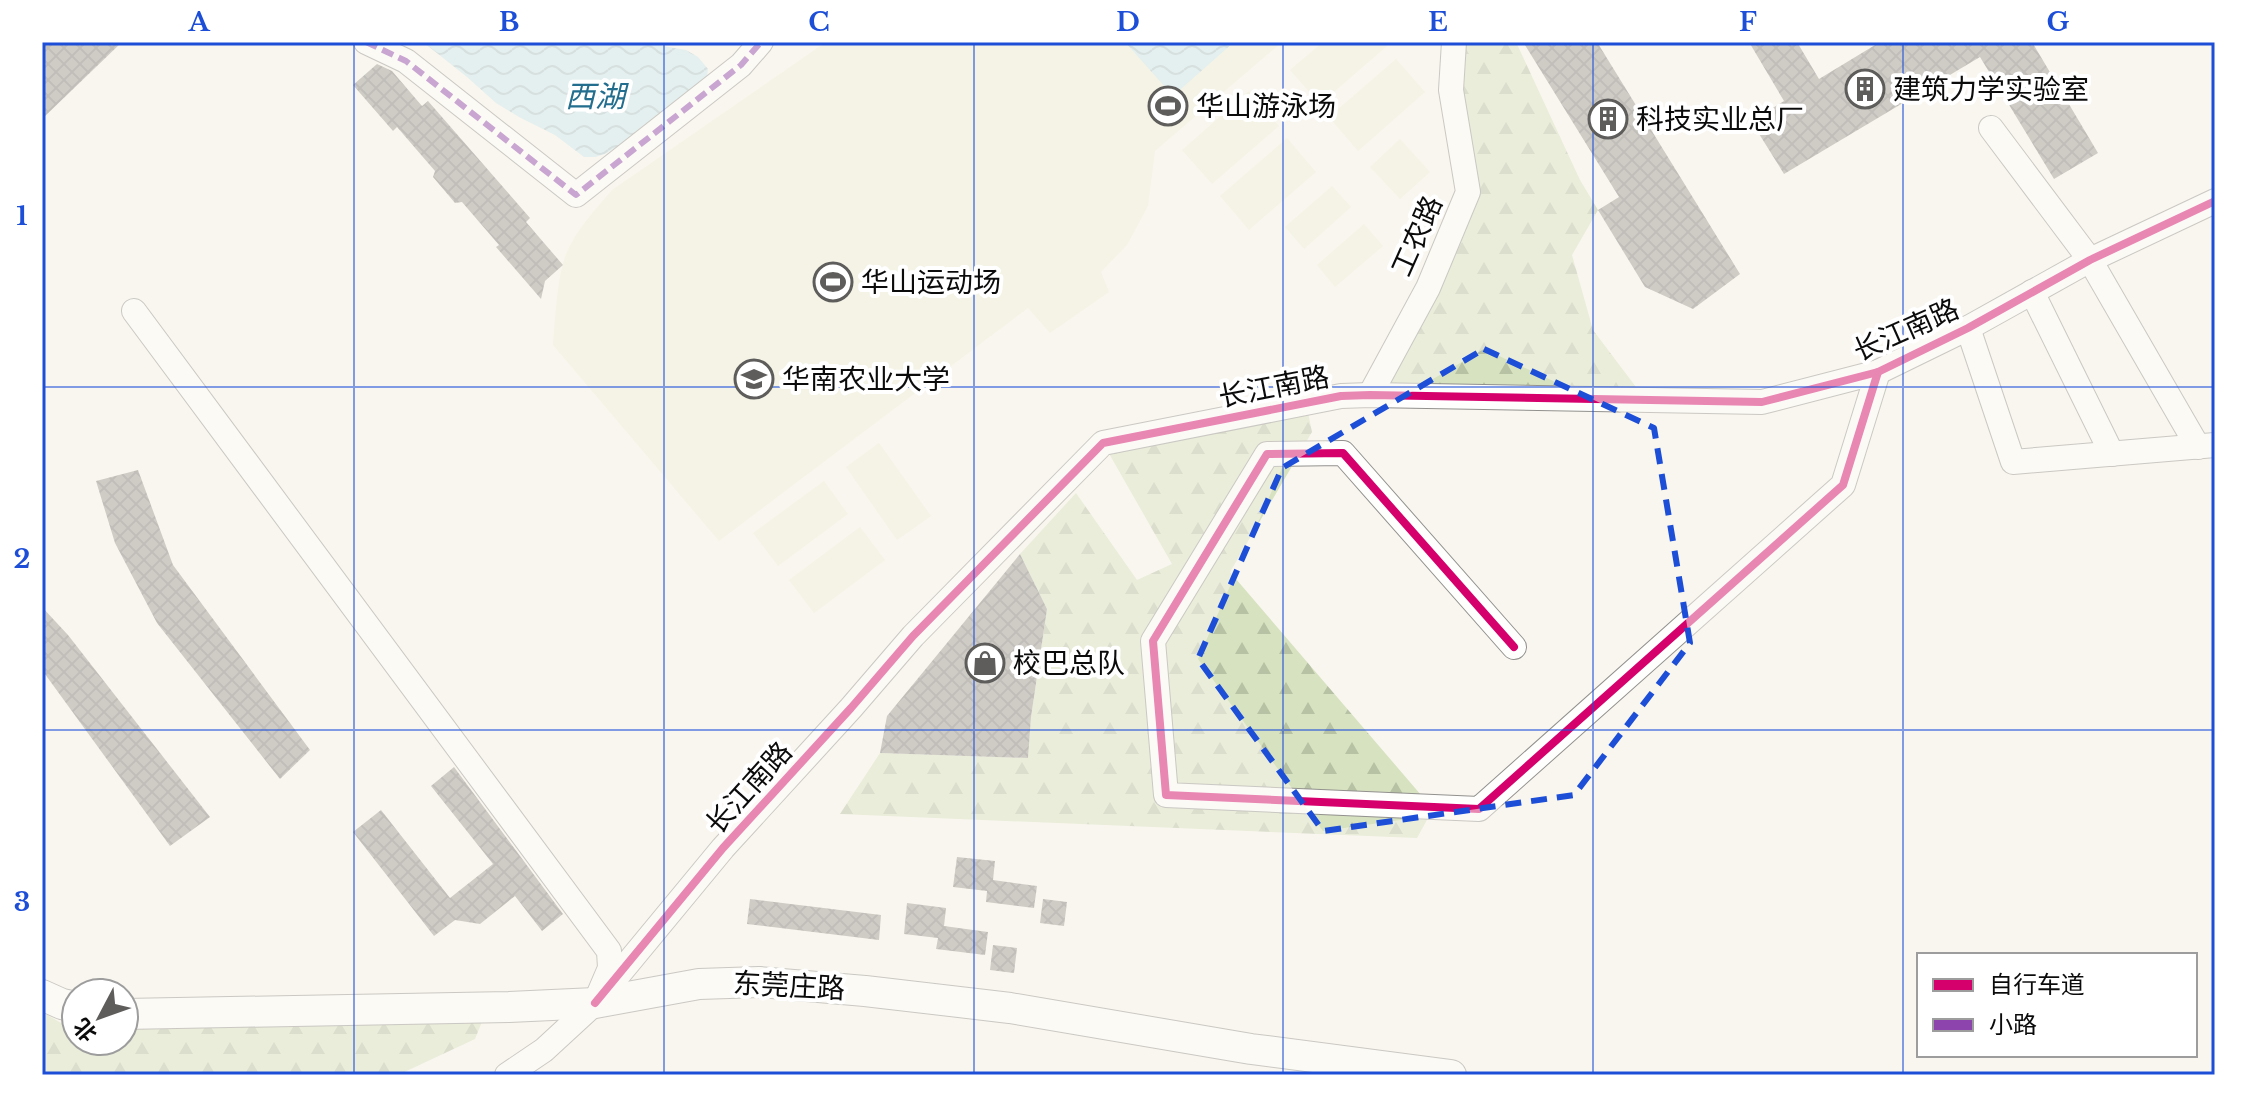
<svg xmlns="http://www.w3.org/2000/svg" width="2257" height="1117" font-family="'Libre Baskerville','Noto Sans SC',serif">
<style>
.forest{fill:url(#forest-firs)}
.pitch{fill:#edf0db}
.water{fill:url(#water-waves)}
.building{fill:url(#building-cross-hatch)}
.lines{fill:none;stroke-linecap:round;stroke-linejoin:round}
.minor-casing{stroke:#92918e;stroke-width:26}
.tertiary-casing{stroke:#92918e;stroke-width:32}
.minor{stroke:#fefefd;stroke-width:24}
.tertiary{stroke:#fefefd;stroke-width:30}
.quiet{stroke:#8e44ad;stroke-width:6;stroke-dasharray:12 6;stroke-linecap:butt}
.cycleway-casing{stroke:#fff;stroke-width:13}
.cycleway{stroke:#d6006c;stroke-width:8}
.marked{fill:none;stroke:#1d4ed8;stroke-width:6;stroke-dasharray:16 10;stroke-linejoin:round}
.grid{fill:none;stroke:#1d4ed8;stroke-width:2;stroke-opacity:0.55}
.labels{text-anchor:middle;dominant-baseline:central;stroke-width:8;stroke-linejoin:round;paint-order:stroke}
.poi-label{font-size:28px;fill:#0b0b0b;stroke:#fff;text-anchor:start}
.street-label{font-size:28px;fill:#0b0b0b;stroke:#fff}
.water-label{font-size:30px;font-style:italic;fill:#236e8e;stroke:#fff}
.neatline{fill:none;stroke:#1d4ed8;stroke-width:3}
.grid-label{font-size:26px;text-anchor:middle;font-weight:bold;fill:#1d4ed8}
</style>
<defs>
<pattern id="forest-firs" width="22" height="20" patternUnits="userSpaceOnUse" patternTransform="scale(2)"><rect width="22" height="20" fill="#d7e2c0"/><path d="M5 1l3.5 6h-7zM16 11l3.5 6h-7z" fill="#b7c1a4"/></pattern>
<pattern id="water-waves" width="16" height="10" patternUnits="userSpaceOnUse" patternTransform="scale(2)"><rect width="16" height="10" fill="#cae7ef"/><path d="M0 5q4-4 8 0t8 0" fill="none" stroke="#acc5cc"/></pattern>
<pattern id="building-cross-hatch" width="8" height="8" patternUnits="userSpaceOnUse" patternTransform="scale(2)"><rect width="8" height="8" fill="#9c9995"/><path d="M0 0l8 8M0 8l8-8" fill="none" stroke="#7d7b78"/></pattern>
</defs>
<rect width="100%" height="100%" fill="#f9f6ef"/>
<g class="forest">
<polygon points="1454,42 1516,42 1580,180 1598,210 1572,255 1593,330 1645,399 1370,395 1468,192"/>
<polygon points="1306,403 1312,432 1230,572 1433,809 1417,838 840,814 880,753 1028,758 1031,717 1047,609 1020,554 1076,493 1137,580 1172,564 1103,443"/>
<polygon points="488,1007 475,1039 398,1075 204,1075 201,1073 198,1075 42,1075 42,1012 68,1027 76,1027 76,1041 124,1041 124,1025"/>
</g>
<g class="pitch">
<path d="M826,42H1282L1155,151L1148,206L1127,245L1101,272L1109,292L1050,333L1028,308L719,541L553,345C555,321 557,280 565,257C574,232 595,210 612,190Z"/>
<polygon points="1323,42 1383,42 1387,46 1320,104 1290,70"/>
<polygon points="1396,59 1425,92 1358,151 1329,117"/>
<polygon points="1249,91 1279,126 1212,184 1182,150"/>
<polygon points="1287,138 1316,172 1249,230 1220,196"/>
<polygon points="1400,139 1430,172 1400,199 1370,167"/>
<polygon points="1332,186 1351,207 1304,249 1285,227"/>
<polygon points="1364,224 1383,246 1335,287 1317,265"/>
<polygon points="879,443 931,516 897,540 846,467"/>
<polygon points="824,481 848,514 778,566 753,533"/>
<polygon points="860,527 885,560 814,613 789,580"/>
</g>
<g class="water">
<polygon points="423,42 640,42 686,50 698,57 708,69 707,76 700,86 631,139 605,154 595,157 584,157 555,135 519,117 496,103 467,77"/>
<polygon points="1125,42 1234,42 1173,96"/>
</g>
<g class="building">
<polygon points="42,42 122,42 42,119"/>
<polygon points="1523,42 1597,42 1740,274 1693,309 1645,287 1598,210 1619,197"/>
<polygon points="1749,42 1797,42 1819,79 1880,42 2032,42 2098,153 2054,179 1980,57 1784,174 1751,121 1784,101"/>
<polygon points="377,64 392,71 422,106 428,101 530,218 526,222 563,265 545,281 541,299 496,247 499,245 462,202 455,203 433,177 435,171 397,127 393,131 353,85"/>
<polygon points="138,470 173,565 310,750 280,779 157,623 115,543 96,481"/>
<polygon points="1020,554 1047,609 1031,717 1028,758 880,753 887,716"/>
<polygon points="42,607 68,635 210,817 170,846 42,670"/>
<polygon points="454,767 563,914 542,931 515,896 480,924 455,920 434,936 353,832 381,810 450,898 493,864 431,786"/>
<polygon points="957,857 995,861 993,880 1037,886 1034,908 986,902 987,891 953,887"/>
<polygon points="750,899 881,915 879,940 747,924"/>
<polygon points="1043,899 1067,902 1064,926 1040,923"/>
<polygon points="907,903 946,908 944,926 988,932 985,955 936,949 938,938 904,934"/>
<polygon points="993,945 1017,948 1014,973 990,970"/>
</g>
<g class="lines">
<defs>
<g id="minor">
<polyline points="366,42 406,61 576,195 741,65 761,42"/>
<polyline points="1991,128 2090,260 2198,447"/>
<polyline points="2032,292 2112,454"/>
<polyline points="134,311 609,951 610,968 595,1003 544,1050 507,1075"/>
<polyline points="1968,328 2013,462 2215,445"/>
<polyline points="1370,395 1428,288 1468,192 1451,90 1454,42"/>
<polyline points="1514,647 1343,453 1267,454 1153,641 1166,795 1479,809 1843,485 1878,372"/>
<polyline points="595,1003 723,848 851,708 913,636 1103,443 1341,396 1370,395 1762,402 1878,372 1968,328 2090,260 2215,201"/>
</g>
<g id="tertiary">
<polyline points="42,995 62,1004 76,1007"/>
<polyline points="124,1014 509,1007 595,1003 699,984 759,982 865,991 1010,1008 1251,1049 1451,1075"/>
</g>
</defs>
<use href="#minor" class="minor-casing"/>
<use href="#tertiary" class="tertiary-casing"/>
<use href="#minor" class="minor"/>
<use href="#tertiary" class="tertiary"/>
<polyline class="quiet" points="366,42 406,61 576,195 741,65 761,42"/>
<defs>
<g id="cycleway">
<polyline points="1514,647 1343,453 1267,454 1153,641 1166,795 1479,809 1843,485 1878,372"/>
<polyline points="595,1003 723,848 851,708 913,636 1103,443 1341,396 1370,395 1762,402 1878,372 1968,328 2090,260 2215,201"/>
</g>
</defs>
<use href="#cycleway" class="cycleway-casing"/>
<use href="#cycleway" class="cycleway"/>
</g>
<path d="M0 0H2257V1117H0ZM1484,349L1654,428L1690,643L1574,795L1323,831L1198,659L1282,468Z" fill="#f9f6ef" fill-opacity=".55" fill-rule="evenodd"/>
<path class="marked" d="M1484,349L1654,428L1690,643L1574,795L1323,831L1198,659L1282,468Z"/>
<path class="grid" d="M354,42V1075M664,42V1075M974,42V1075M1283,42V1075M1593,42V1075M1903,42V1075M42,387H2215M42,730H2215"/>
<defs>
<symbol id="building-ring" viewBox="-11 -11 22 22"><circle r="9.5" fill="#fff" stroke="#5e5d5b" stroke-width="1.5"/><path d="M-4-6H4V6H1V3H-1V6H-4ZM-2.5-4.3h1.7v1.8h-1.7ZM.8-4.3h1.7v1.8H.8ZM-2.5-1h1.7V.8h-1.7ZM.8-1h1.7V.8H.8Z" fill="#5e5d5b"/></symbol>
<symbol id="stadium-ring" viewBox="-11 -11 22 22"><circle r="9.5" fill="#fff" stroke="#5e5d5b" stroke-width="1.5"/><path d="M0-5a6.5 5 0 1 0 0 10a6.5 5 0 1 0 0-10ZM-3.5-1.8h7v3.6h-7Z" fill="#5e5d5b"/></symbol>
<symbol id="university-ring" viewBox="-11 -11 22 22"><circle r="9.5" fill="#fff" stroke="#5e5d5b" stroke-width="1.5"/><path d="M0-5L7-2L0 1L-7-2ZM-4 1L0 2.5L4 1V4Q0 6-4 4Z" fill="#5e5d5b"/></symbol>
<symbol id="shop-ring" viewBox="-11 -11 22 22"><circle r="9.5" fill="#fff" stroke="#5e5d5b" stroke-width="1.5"/><path d="M-5-2.5h2.3a2.7 3.5 0 0 1 5.4 0H5L5.5 6h-11ZM-1.5-2.5h3a1.5 2.3 0 0 0-3 0Z" fill="#5e5d5b"/></symbol>
</defs>
<g fill-rule="evenodd">
<use href="#building-ring" x="1843" y="67" width="44" height="44"/>
<use href="#stadium-ring" x="1146" y="84" width="44" height="44"/>
<use href="#building-ring" x="1586" y="97" width="44" height="44"/>
<use href="#stadium-ring" x="811" y="260" width="44" height="44"/>
<use href="#university-ring" x="732" y="357" width="44" height="44"/>
<use href="#shop-ring" x="963" y="641" width="44" height="44"/>
</g>
<g class="labels">
<g class="poi-label">
<text x="1893" y="89">建筑力学实验室</text>
<text x="1196" y="106">华山游泳场</text>
<text x="1636" y="119">科技实业总厂</text>
<text x="861" y="282">华山运动场</text>
<text x="782" y="379">华南农业大学</text>
<text x="1013" y="663">校巴总队</text>
</g>
<g class="street-label">
<text transform="translate(1417 236) rotate(-66)">工农路</text>
<text transform="translate(1906 330) rotate(-24)">长江南路</text>
<text transform="translate(1274 387) rotate(-11)">长江南路</text>
<text transform="translate(749 788) rotate(-48)">长江南路</text>
<text transform="translate(789 986) rotate(3)">东莞庄路</text>
</g>
<g class="water-label">
<text x="595" y="96">西湖</text>
</g>
</g>
<rect width="2257" height="1117" fill="none" stroke="#ffffff" stroke-width="88"/>
<rect x="1917" y="953" width="280" height="104" fill="#ffffff" stroke="#9d9d9d" stroke-width="2"/>
<rect x="1933" y="979" width="40" height="12" fill="#d6006c" stroke="#9d9d9d" stroke-width="2"/>
<text x="1989" y="993" font-size="24" fill="#0b0b0b">自行车道</text>
<rect x="1933" y="1019" width="40" height="12" fill="#8e44ad" stroke="#9d9d9d" stroke-width="2"/>
<text x="1989" y="1033" font-size="24" fill="#0b0b0b">小路</text>
<g transform="translate(100 1017) rotate(229)"><circle r="38" fill="#ffffff" stroke="#9d9d9d" stroke-width="2"/>
<path d="M0-6L14 30L0 20L-14 30Z" fill="#5e5d5b"/>
<text y="-12" font-size="22" font-weight="bold" text-anchor="middle" fill="#0b0b0b">北</text>
</g>
<rect x="44" y="44" width="2169" height="1029" class="neatline"/>
<g class="grid-label">
<text x="199" y="31">A</text>
<text x="509" y="31">B</text>
<text x="819" y="31">C</text>
<text x="1128" y="31">D</text>
<text x="1438" y="31">E</text>
<text x="1748" y="31">F</text>
<text x="2058" y="31">G</text>
<text x="22" y="225">1</text>
<text x="22" y="568">2</text>
<text x="22" y="911">3</text>
</g>
</svg>
